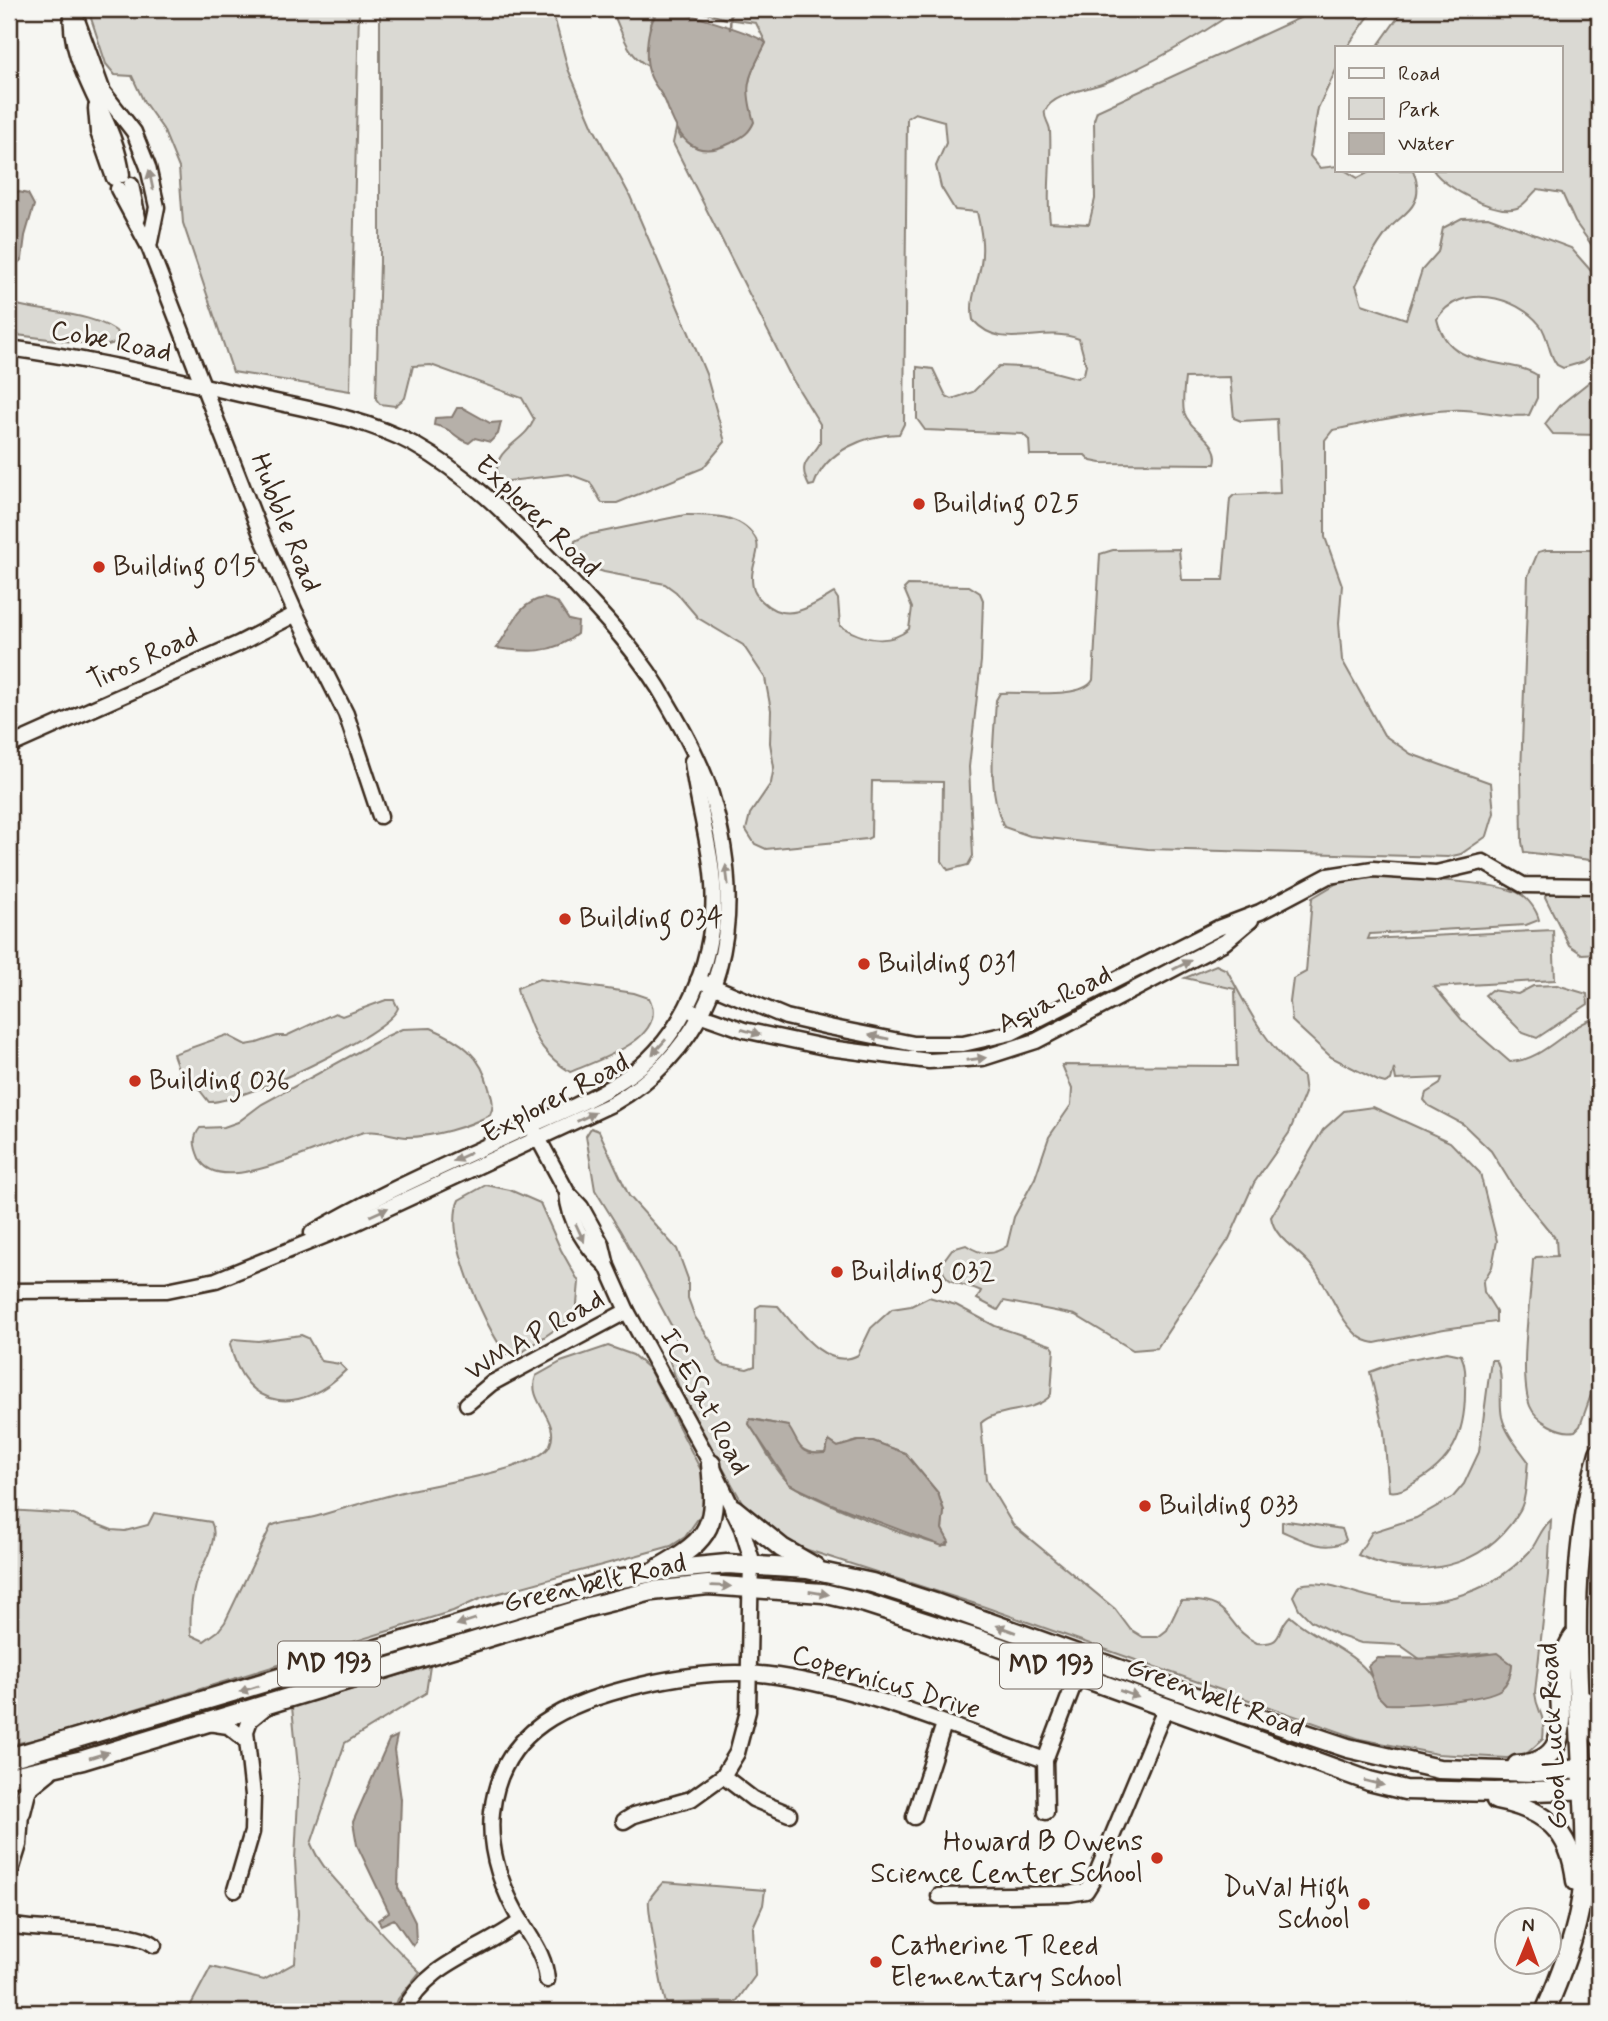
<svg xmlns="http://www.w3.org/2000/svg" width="1608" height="2021" font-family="Mynerve,sans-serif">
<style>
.green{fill:#dad9d3;stroke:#8a8278;stroke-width:2;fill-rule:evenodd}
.water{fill:#b6b0a9;stroke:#857a71;stroke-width:2}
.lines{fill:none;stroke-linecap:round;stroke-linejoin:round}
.stream{stroke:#857a71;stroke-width:2.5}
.minor-casing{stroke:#3b2a1e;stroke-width:19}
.major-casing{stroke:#3b2a1e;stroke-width:23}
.minor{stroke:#f6f6f2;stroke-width:14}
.major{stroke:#f6f6f2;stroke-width:18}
.oneway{fill:#989088}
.poi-dot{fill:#c8321e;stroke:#f6f6f2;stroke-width:2.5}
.labels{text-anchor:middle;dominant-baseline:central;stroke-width:6;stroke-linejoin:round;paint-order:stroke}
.shield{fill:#f6f6f2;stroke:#73675e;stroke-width:2}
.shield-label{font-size:26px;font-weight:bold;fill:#3b2a1e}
.street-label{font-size:28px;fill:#3b2a1e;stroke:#f6f6f2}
.poi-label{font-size:28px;fill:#3b2a1e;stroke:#f6f6f2;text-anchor:start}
</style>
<rect width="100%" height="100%" fill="#f6f6f2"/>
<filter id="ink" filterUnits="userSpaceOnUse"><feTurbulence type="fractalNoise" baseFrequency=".0143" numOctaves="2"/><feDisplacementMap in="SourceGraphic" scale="14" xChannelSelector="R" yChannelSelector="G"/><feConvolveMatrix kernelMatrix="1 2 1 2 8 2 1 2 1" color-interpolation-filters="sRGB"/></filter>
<g filter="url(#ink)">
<g class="green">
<polygon points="88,9 359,9 350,391 233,372 183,223 179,168 163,129 144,102 132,76 115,75 106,64"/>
<path d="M380,9H552L568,69L593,127L630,196L689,333L706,374L725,442L703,468L617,503H602L590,482L569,474L499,482C487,448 526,444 534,419L522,398L431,365L413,366L405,398L395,406L380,404L376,399L380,262Z"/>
<path d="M611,9H652L656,12L650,24L648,66C626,55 622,30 611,9Z"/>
<path d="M694,9H1238C1196,38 1154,63 1107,82C1091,89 1052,93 1045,111C1043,118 1050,124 1050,131C1052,161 1046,191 1050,222L1089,224L1095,199L1094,120L1097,111L1319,9H1374L1347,47H1337V68L1318,108L1310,156L1320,168L1337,166V170H1344L1358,178L1373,170H1413C1417,181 1420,192 1414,203C1410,212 1398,219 1391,227C1377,244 1366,264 1356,285L1362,304L1406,319L1422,270L1438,252L1443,228L1462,218L1488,217L1571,248L1599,280V350L1583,362L1563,368L1557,365C1548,354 1549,337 1540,325C1517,296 1460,282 1437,319C1449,372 1506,356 1537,375V398L1529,415C1504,419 1478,408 1452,410C1412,412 1372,422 1333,430L1325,440V537L1342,585L1339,623L1342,660L1384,735L1411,754L1491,783L1494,813L1487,836L1461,854L1448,857L1148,849L1030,836L1004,827C986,789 994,741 996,700L1000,693C1022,691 1082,700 1093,680L1100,554L1113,550L1179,549L1182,580H1223L1230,499L1234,495L1280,493L1277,419L1241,421L1234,418L1230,377L1185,378C1184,387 1182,403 1184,412C1191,433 1222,441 1215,464L1101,463L1091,461L1085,455H1030L1029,440L1023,434L925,430L917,419V367L933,369L946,396L952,399L973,392L999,366L1039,368L1077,378L1084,374L1086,365L1079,339C1040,324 1003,354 973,320C969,298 978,284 981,264C984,246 981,230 977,212L955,210L941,187L936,166L946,143L944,121L915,113L907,118L904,424L899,434C866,435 826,450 814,485L809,486C796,461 812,459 820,443V424L791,377L673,143L676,129L681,138L750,108C742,86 755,63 766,43L756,23L726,19Z"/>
<path d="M1404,9H1599V255L1575,222L1562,193L1538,189C1531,194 1526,205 1517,208C1495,215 1445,188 1433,170H1561V47H1377Z"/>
<path d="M9,303C43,313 96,312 121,335V341L105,346L9,334Z"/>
<polygon points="1599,374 1599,435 1553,434 1545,424 1559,406"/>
<path d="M685,515C708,515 740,514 754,536C763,547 752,564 752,577C752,588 754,594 762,601C785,624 810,608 834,593L838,599L840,626C862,639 887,647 909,629L912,608L904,589L908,585L969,586L980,593L983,600L981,661L969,767L973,856L968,865L948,870L942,861L943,782L872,781L871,837L867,839L766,849L755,844L746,830L750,814L771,783L774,767L770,743L771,710L765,678L743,645L698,618L676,592L665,584L604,572L586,566L573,555L575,541L587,535Z"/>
<polygon points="1546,550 1599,550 1599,861 1524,852 1522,842 1521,774 1528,576 1538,552"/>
<path d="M1358,878C1389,877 1496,880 1520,894C1529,899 1537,911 1539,920L1526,925L1370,934L1368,939L1553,930L1555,980L1434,987L1463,1021L1510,1062C1546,1060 1566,1025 1599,1017V1372L1580,1426L1575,1431C1560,1434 1536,1421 1530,1406C1518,1374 1531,1297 1533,1260L1536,1257L1557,1256L1556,1239L1514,1188L1491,1151L1463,1124L1429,1106L1424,1100L1426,1093L1440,1084L1442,1078L1396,1080L1394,1069L1391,1080L1385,1083L1378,1081L1331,1057L1292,1021L1290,1002L1293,979L1306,972L1312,898L1339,882Z"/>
<polygon points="1599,891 1599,953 1582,954 1569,945 1545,897 1547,892"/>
<path d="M1216,965L1227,970C1250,1013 1265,1044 1303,1077L1305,1093L1289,1133L1254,1183L1229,1239L1157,1348L1133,1350L1075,1315L1004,1301L998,1310L977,1299L981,1291C964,1282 944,1287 941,1264L952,1249L966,1245C981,1255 992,1256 1007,1246L1014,1217L1035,1178L1049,1137L1071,1105L1072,1089L1062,1065L1237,1066L1235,989L1185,978Z"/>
<path d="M539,979L634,993L649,998C670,1038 599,1060 570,1072C546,1056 536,1042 527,1015C523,1005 518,998 517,988Z"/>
<polygon points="1557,985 1587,994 1588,1004 1537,1038 1523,1033 1485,995 1491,990 1518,994 1533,986"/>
<path d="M386,1000H394L398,1008C389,1034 239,1104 209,1102L198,1088L183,1082L173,1054L227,1035L246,1045L257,1043L277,1036H286L335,1013L342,1016Z"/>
<path d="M431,1028C461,1041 481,1055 489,1088C492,1098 495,1105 490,1115C468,1127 433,1137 407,1137C393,1136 378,1129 365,1132C335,1138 219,1202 199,1158C194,1146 192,1138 200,1128L224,1127L238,1122L262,1104L385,1037L402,1029Z"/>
<path d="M1373,1107L1450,1142L1480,1173L1497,1241L1492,1267L1483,1282L1484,1292L1496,1311V1322L1444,1329L1375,1343C1368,1342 1361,1339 1356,1334C1335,1314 1328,1283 1308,1262C1295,1248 1274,1237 1271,1217L1323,1130L1344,1111Z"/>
<path d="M591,1128L599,1131L629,1196L677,1249L688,1279V1298L695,1317L712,1343L717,1361L723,1365L747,1369L755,1366L756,1308L761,1305L778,1306C796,1327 826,1372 858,1355L871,1328L892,1309L911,1306L929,1297L956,1305L995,1326L1051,1345L1054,1349L1051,1394L1048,1398C1029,1414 999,1407 981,1423L986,1480L1013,1525L1115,1609L1130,1629L1143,1637H1158L1167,1630L1181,1601C1236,1597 1224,1628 1257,1643C1286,1645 1275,1630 1290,1616C1312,1637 1355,1652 1370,1675C1377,1685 1377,1695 1386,1704L1489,1694L1509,1677L1512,1664L1488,1653L1420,1659L1400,1645L1361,1643L1340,1636L1311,1621L1299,1609L1293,1596L1299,1585C1323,1579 1343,1590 1367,1596C1426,1612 1488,1597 1530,1551C1538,1541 1541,1528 1551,1520L1548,1575L1535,1693C1537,1714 1546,1712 1543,1739L1524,1756L1507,1758L1437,1754L1360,1739L982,1606L789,1544L757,1519L742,1502L683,1398L667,1354L676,1341L672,1327L621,1232L595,1190L586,1136ZM753,1419L786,1426C796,1444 802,1456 825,1453L829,1441L838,1447L858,1441H873L905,1453L938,1493L944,1510L942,1530L949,1542L947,1545C932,1548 800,1495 788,1482C772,1467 762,1442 749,1424Z"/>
<path d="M486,1185L510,1190L540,1203L561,1250L579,1282L576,1315L521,1353L506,1354C484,1326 443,1233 459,1200Z"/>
<path d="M301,1335L308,1338L321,1361L340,1364L346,1370C302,1415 245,1413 230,1344L234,1339L258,1341Z"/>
<path d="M608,1346L633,1355L649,1369L704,1476L707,1496L702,1513L685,1537L671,1546L482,1598L453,1611L42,1738L9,1745V1510L71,1514L112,1530L125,1531L148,1525L154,1513L211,1522C221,1540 200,1567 195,1585C191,1600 190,1620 191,1635L204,1641L218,1631L225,1622L271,1526C286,1519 302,1521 318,1516C348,1507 379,1498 410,1490C436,1484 540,1469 550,1445C561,1419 526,1402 536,1376L561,1362Z"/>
<path d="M1447,1352L1461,1355C1467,1367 1465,1380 1465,1393C1465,1435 1451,1463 1414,1483C1406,1488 1398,1493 1389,1491L1384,1432L1370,1372L1400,1361Z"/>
<path d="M1491,1360H1496C1505,1376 1498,1398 1502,1417C1506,1434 1518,1447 1528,1461C1526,1476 1527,1497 1520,1510C1485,1570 1417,1582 1358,1555L1372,1532L1416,1518L1453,1497L1464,1484L1479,1452Z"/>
<path d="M1288,1521L1342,1529L1346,1540C1328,1554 1300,1539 1282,1531V1522Z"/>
<path d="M430,1666L426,1693L345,1743L311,1844C321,1868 337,1880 353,1900C374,1926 396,1949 420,1972L398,1999L393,2012H187L211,1967L264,1980L295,1963L298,1914L295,1860L299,1778L292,1707Z"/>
<path d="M663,1882L765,1890L763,1905L753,1927L755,1976L736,2002L666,2003C662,1992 647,1905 649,1900C652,1894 659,1887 663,1882Z"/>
</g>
<g class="water">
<path d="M662,9C675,9 758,34 766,43C748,79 743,83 754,122C749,134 742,137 731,143C691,163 677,134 666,103C662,93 653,84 650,75C644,58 646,19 662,9Z"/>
<polygon points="9,190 28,194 34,205 25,236 22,259 16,265 9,263"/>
<path d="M457,408H463L490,423L501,422L498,434L490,442L475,438L469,443C456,439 452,428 434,425L435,418L452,417Z"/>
<path d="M543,598L557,602L569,620L578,622L577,634C553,655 526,652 496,648C512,630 515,604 543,598Z"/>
<path d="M750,1419L788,1426C801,1444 796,1456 825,1453L829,1441L838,1447L858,1441H873L905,1453L938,1493L944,1512L942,1529L949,1542L942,1546L829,1503L789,1484L749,1424Z"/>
<path d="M1497,1653L1512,1664C1512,1673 1508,1683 1501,1689C1484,1701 1408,1705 1386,1704L1378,1696L1368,1666L1378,1658L1448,1659Z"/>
<polygon points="397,1736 394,1750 401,1799 398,1888 415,1922 416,1942 413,1946 394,1919 381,1925 378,1920 389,1912 357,1845 353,1822 389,1740"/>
</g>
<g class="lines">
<polyline class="stream" points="730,29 731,9"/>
<defs>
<g id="minor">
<polyline points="73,9 103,92 134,132 148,167 157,207 149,247"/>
<path d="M72,10C66,68 116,117 122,175"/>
<polyline points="96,108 98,132 114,178"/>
<polyline points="131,185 138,218"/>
<polyline points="118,189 149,247 262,537 296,614 346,714 380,816"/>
<path d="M9,348C91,359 172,379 253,397C306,409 365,418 413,444C469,475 511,519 555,564C596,608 639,651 668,704C684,731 702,764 711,794C747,914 728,1037 612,1104L351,1225L216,1280L167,1290L9,1291"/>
<polyline points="9,746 238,644 296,614"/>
<polyline points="698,980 786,1017 829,1027 914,1044 963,1044 1011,1033 1218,928 1260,912 1328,876 1373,869 1436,873 1483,862 1523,885 1599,886"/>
<polyline points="693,1012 744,1030 829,1048 929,1061 983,1058 1036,1041 1225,942 1251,920"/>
<polyline points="531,1125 567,1192 581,1207 602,1245 607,1266 627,1311 711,1464 742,1528 751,1557 748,1711 737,1753 723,1776 691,1799 634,1815 624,1821"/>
<path d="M567,1193C569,1222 586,1247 606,1265"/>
<path d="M312,1233C375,1196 442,1167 508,1136C546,1118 587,1103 622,1080C678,1044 708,977 713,913C717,862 698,811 692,761"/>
<polyline points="467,1404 492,1383 627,1311"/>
<polyline points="208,1723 228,1726 246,1740"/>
<polyline points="723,1776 753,1799 789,1814"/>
<polyline points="1046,1812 1045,1760 1077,1676"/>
<polyline points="914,1817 944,1724"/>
<polyline points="9,1877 19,1845 21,1812"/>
<polyline points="235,1890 252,1832 253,1795 246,1731 250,1720 267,1706"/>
<polyline points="939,1896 1069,1894 1086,1891 1096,1875 1166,1707"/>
<path d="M9,1925C43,1933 133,1927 154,1945"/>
<path d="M547,1980C545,1957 534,1943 522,1923C503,1891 488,1851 492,1812C501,1728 569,1702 641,1685C685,1675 731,1669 777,1676C869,1690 958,1729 1045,1760"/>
<path d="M403,2012C429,1961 479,1953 521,1921"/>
</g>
<g id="major">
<polyline points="734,1509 782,1548 815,1567"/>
<path d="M659,1568C713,1538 717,1524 711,1464"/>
<polyline points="1585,1701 1590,1721 1599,1736"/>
<polyline points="9,1758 607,1581 665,1570 727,1564 807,1569 872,1583 935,1603 1210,1702 1348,1748 1439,1769 1536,1772 1599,1768"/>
<path d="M1517,1765C1579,1762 1556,1706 1560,1668C1561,1657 1568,1647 1573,1637"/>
<polyline points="9,1777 83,1760 588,1607 652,1591 708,1585 823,1593 865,1603 980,1640 1369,1781 1405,1790 1495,1792 1599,1789"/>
<path d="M1496,1800C1544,1809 1571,1830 1576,1881"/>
<polyline points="21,1812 27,1788 48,1771"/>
<polyline points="1590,1868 1599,1842"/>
<path d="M1545,2012C1559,1980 1572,1947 1579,1912C1589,1865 1585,1816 1582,1769C1577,1659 1568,1560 1599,1453"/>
</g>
</defs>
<use href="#minor" class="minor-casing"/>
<use href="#major" class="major-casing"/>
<use href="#minor" class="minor"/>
<use href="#major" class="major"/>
</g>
<defs><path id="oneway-solid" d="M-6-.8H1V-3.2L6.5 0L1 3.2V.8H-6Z" transform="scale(1.75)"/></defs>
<g class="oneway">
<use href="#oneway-solid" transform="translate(151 180) rotate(-102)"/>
<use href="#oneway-solid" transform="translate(727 875) rotate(-97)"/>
<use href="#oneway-solid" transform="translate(1182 965) rotate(-27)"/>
<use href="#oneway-solid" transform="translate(751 1032) rotate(16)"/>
<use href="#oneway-solid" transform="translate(879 1037) rotate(-169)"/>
<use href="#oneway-solid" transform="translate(659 1047) rotate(132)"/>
<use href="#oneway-solid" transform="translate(976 1059) rotate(-8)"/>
<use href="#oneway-solid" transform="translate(586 1117) rotate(-26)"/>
<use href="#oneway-solid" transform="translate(462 1157) rotate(155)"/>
<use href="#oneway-solid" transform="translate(379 1212) rotate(-24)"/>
<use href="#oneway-solid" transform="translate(580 1233) rotate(65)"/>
<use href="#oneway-solid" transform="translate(721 1586) rotate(2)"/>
<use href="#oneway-solid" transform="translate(819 1593) rotate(9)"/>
<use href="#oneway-solid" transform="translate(466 1622) rotate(162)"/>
<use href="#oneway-solid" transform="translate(1006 1629) rotate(-160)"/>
<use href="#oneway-solid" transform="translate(249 1689) rotate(163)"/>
<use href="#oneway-solid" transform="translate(1129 1694) rotate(20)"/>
<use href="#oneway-solid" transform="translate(99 1755) rotate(-17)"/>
<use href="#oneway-solid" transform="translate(1374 1783) rotate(14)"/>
</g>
</g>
<g class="poi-dot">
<circle cx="919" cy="504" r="7"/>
<circle cx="99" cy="567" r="7"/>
<circle cx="565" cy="919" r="7"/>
<circle cx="864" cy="964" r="7"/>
<circle cx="135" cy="1081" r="7"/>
<circle cx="837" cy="1272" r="7"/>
<circle cx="1145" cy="1506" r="7"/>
<circle cx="1157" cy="1858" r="7"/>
<circle cx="1364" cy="1904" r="7"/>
<circle cx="876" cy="1962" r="7"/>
</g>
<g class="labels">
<g class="shield">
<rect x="278" y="1641.5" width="102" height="45" rx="5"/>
<rect x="1000" y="1643.5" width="102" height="45" rx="5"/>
</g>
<g class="shield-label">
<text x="329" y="1664">MD 193</text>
<text x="1051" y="1666">MD 193</text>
</g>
<g class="street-label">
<text transform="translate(111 342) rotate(11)">Cobe Road</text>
<text transform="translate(537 517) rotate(44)">Explorer Road</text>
<text transform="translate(285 523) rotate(68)">Hubble Road</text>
<text transform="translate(143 659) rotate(-24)">Tiros Road</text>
<text transform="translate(1055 1000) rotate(-26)">Aqua Road</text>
<text transform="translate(556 1099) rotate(-28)">Explorer Road</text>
<text transform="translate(535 1336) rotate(-30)">WMAP Road</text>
<text transform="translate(704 1402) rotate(62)">ICESat Road</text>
<text transform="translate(595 1584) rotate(-13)">Greenbelt Road</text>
<text transform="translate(886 1683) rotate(17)">Copernicus Drive</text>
<text transform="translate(1215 1698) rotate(20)">Greenbelt Road</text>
<text transform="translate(1554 1736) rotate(-93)">Good Luck Road</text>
</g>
<g class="poi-label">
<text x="933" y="504">Building 025</text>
<text x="113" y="567">Building 015</text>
<text x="579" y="919">Building 034</text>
<text x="878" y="964">Building 031</text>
<text x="149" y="1081">Building 036</text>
<text x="851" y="1272">Building 032</text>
<text x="1159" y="1506">Building 033</text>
<text x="1143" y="1842" text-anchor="end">Howard B Owens<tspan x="1143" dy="32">Science Center School</tspan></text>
<text x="1350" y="1888" text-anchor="end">DuVal High<tspan x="1350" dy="32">School</tspan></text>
<text x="890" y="1946">Catherine T Reed<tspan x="890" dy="32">Elementary School</tspan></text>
</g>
</g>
<rect width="1608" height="2021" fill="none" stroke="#f6f6f2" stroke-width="35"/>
<rect x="18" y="18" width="1573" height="1986" fill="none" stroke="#3b2a1e" stroke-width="2.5" filter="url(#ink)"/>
<rect x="1335" y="46" width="228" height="126" fill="#f6f6f2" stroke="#aba49d" stroke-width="2"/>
<rect x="1349" y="68" width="35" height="10" fill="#f6f6f2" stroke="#aba49d" stroke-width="2"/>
<text x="1398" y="80" font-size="21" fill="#3b2a1e">Road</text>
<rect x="1349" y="98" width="35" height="21" fill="#dad9d3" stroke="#aba49d" stroke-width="2"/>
<text x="1398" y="116" font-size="21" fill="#3b2a1e">Park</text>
<rect x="1349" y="133" width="35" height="21" fill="#b6b0a9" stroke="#aba49d" stroke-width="2"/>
<text x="1398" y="150" font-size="21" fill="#3b2a1e">Water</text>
<g transform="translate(1528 1941) rotate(1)"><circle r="33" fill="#f6f6f2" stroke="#aba49d" stroke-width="2"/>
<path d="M0-5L12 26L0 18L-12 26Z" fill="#c8321e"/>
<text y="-10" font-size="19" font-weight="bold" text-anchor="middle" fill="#3b2a1e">N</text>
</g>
</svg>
